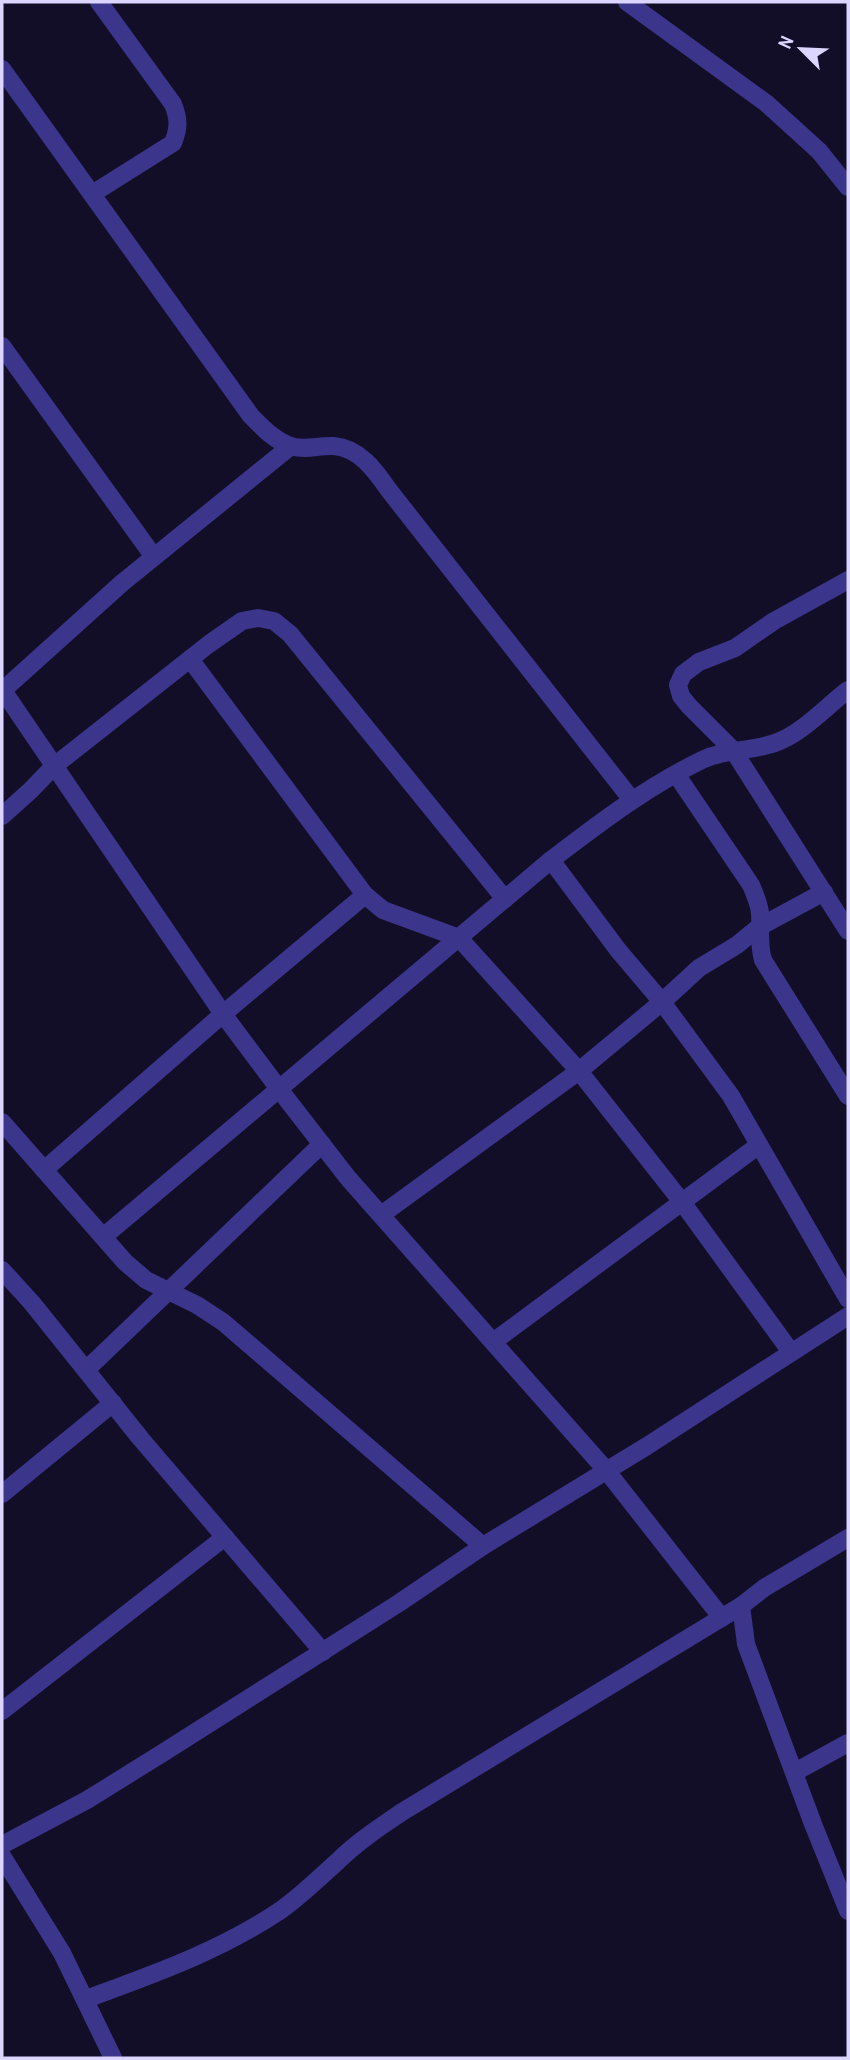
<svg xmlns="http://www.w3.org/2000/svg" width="850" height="2060" font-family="'Archivo Narrow',sans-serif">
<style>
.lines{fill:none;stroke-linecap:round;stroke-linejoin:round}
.minor{stroke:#3b358b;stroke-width:18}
</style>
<rect width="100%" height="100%" fill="#130e28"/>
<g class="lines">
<g class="minor">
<polyline points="627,2 766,103 819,151 848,187"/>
<path d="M2,69L251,416C263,428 274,440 290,446C305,451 319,445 334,446C359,448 375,470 388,489L632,800"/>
<path d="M92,194L173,143C179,128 179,119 173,104L99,2"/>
<polyline points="2,346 154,557"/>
<polyline points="848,580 774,621 735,648 699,662 683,674 678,685 681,696 689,706 733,750 848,931"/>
<polyline points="190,659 365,895 383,910 459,938 579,1071 682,1202 791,1352"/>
<polyline points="2,689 223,1014 279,1089 348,1178 606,1470 722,1618"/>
<polyline points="2,691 122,583 291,446"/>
<path d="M676,774L751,885C755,895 759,903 760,913C761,931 758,942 763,960L848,1096"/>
<polyline points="2,816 31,790 54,766 209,644 242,621 258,618 274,621 290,634 505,899"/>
<polyline points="551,860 618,950 662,1002 731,1096 848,1299"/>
<polyline points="2,1122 125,1262 146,1280 197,1305 223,1322 483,1546"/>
<polyline points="44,1170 223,1014 365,895"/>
<polyline points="381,1215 579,1071 662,1002 699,968 737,945 759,927 824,892"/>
<path d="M103,1237L551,860C601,822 645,788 702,760C727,748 755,752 780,741C804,731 827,706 848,690"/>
<polyline points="2,1270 32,1303 141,1439 323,1652"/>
<polyline points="493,1342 759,1145"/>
<polyline points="87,1369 322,1144"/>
<polyline points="2,1494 113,1403"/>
<polyline points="848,1538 764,1588 741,1606 746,1644 813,1824 848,1911"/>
<polyline points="2,1711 225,1537"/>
<polyline points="795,1772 848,1743"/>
<polyline points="2,1845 87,1800 161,1754 399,1603 483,1546 647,1446 848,1316"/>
<polyline points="2,1856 62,1953 113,2058"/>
<path d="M86,1999C154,1974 220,1951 281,1910C302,1895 319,1878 338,1861C357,1842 380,1827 402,1812L741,1606"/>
</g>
</g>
<rect width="850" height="2060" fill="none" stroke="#dbd5ff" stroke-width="7"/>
<g transform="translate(801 49) rotate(294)" stroke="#130e28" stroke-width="5" paint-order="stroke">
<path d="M0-5L12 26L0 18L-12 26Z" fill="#dbd5ff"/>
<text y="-10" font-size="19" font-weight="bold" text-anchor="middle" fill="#dbd5ff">N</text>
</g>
</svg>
